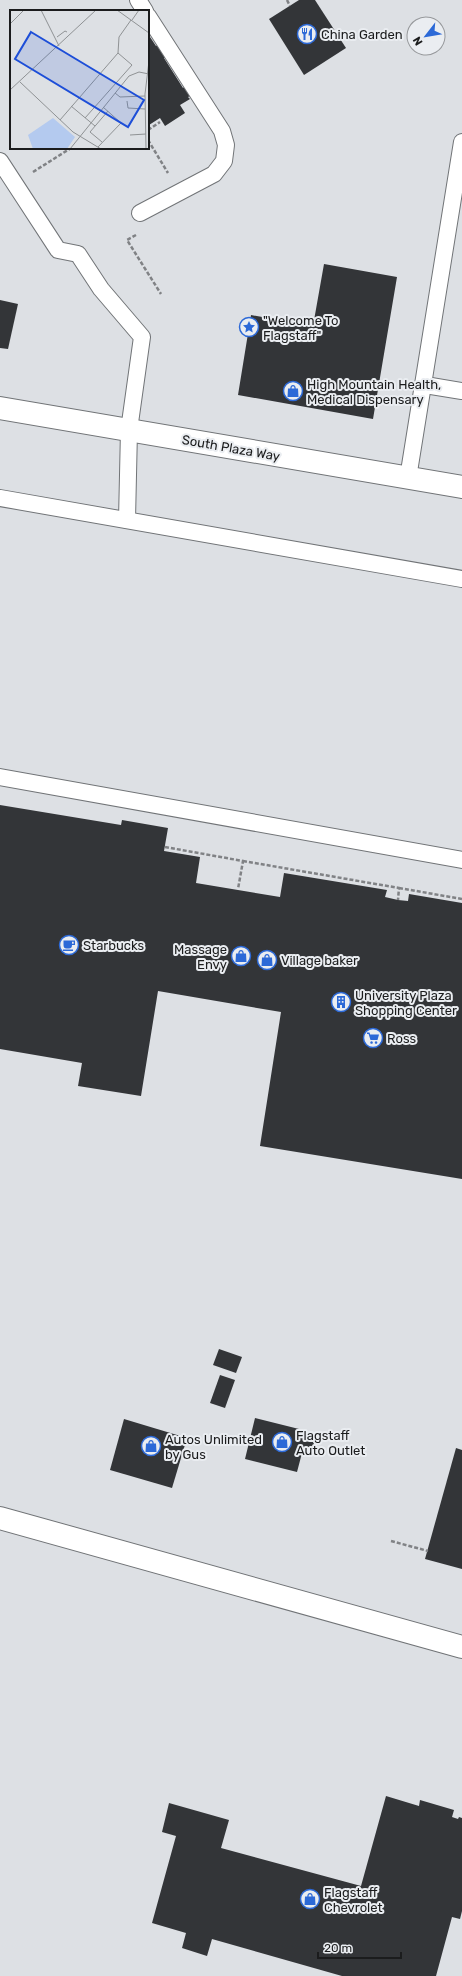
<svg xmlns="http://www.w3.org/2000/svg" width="462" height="1976" font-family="Rubik,sans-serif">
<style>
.building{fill:#333538}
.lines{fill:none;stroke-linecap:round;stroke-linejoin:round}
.lane-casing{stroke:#717477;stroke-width:18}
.secondary-casing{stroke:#717477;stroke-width:24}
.primary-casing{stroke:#717477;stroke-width:24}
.path{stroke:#808285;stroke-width:2.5;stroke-dasharray:4 2;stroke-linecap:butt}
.lane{stroke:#fff;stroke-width:16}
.secondary{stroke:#fff;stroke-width:22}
.primary{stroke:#fff;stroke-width:22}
.labels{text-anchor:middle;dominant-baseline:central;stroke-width:4;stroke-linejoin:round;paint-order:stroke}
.poi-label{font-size:13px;fill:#1b1c1d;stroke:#eaedf1;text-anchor:start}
.street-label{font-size:13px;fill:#1b1c1d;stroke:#eaedf1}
.inset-road{fill:none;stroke:#8f9294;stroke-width:1}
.view{fill:#1d4ed8;fill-opacity:0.15;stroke:#1d4ed8;stroke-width:2}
.inset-edge{fill:none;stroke:#1b1c1d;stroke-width:2}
</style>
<rect width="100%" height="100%" fill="#dde0e4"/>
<g class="building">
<polygon points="299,0 315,0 346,48 304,75 269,19"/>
<polygon points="148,34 156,46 160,44 168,56 164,58 183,88 186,85 192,95 188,97 190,99 180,105 185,113 165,126 160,118 149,125 148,123"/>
<polygon points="324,264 397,277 373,419 238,395 251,315 313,326"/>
<polygon points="0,300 18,304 8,349 0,348"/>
<polygon points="0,805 121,825 122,820 168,828 164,851 200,857 196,883 280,897 284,873 387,890 385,897 398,900 408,901 409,894 462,903 462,1179 260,1146 281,1012 158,991 141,1096 78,1086 82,1063 0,1049"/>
<polygon points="219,1349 242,1357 236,1373 213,1365"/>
<polygon points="220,1375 235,1380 225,1408 210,1403"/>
<polygon points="255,1418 307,1431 307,1435 316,1437 311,1455 302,1453 297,1472 245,1459"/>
<polygon points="124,1419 187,1438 172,1488 110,1470"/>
<polygon points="456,1448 462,1450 462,1569 425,1559"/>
<polygon points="386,1796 419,1806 420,1800 454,1810 452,1817 458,1819 459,1817 462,1818 462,1911 460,1919 452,1917 436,1976 342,1976 212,1939 207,1956 182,1948 186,1933 152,1923 176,1836 162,1832 169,1803 229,1820 221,1848 361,1886"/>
</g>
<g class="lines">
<defs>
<g id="lane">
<polyline points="138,0 145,11"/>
<polyline points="0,161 58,250 78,254 101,289 142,337 129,430 127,520"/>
<polyline points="140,213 214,174 224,161 226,145 222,131 148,16"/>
<polyline points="425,385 462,391"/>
<polyline points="408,478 462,142"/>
<polyline points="0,498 462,579"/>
<polyline points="0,777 462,860"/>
</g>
<polyline id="secondary" points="0,408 462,487"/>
<polyline id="primary" points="0,1518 462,1647"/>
</defs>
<use href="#lane" class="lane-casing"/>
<use href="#secondary" class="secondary-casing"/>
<use href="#primary" class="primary-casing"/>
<g class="path">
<polyline points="287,0 290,6"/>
<polyline points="148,130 160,122"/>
<polyline points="148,140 168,173"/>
<polyline points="33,172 71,148"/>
<polyline points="136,235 127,240 161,294"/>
<polyline points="165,847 243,861 238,889"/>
<polyline points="243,861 399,888 398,900"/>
<polyline points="399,888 462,899"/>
<polyline points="391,1541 428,1551"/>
</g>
<use href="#lane" class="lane"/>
<use href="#secondary" class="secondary"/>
<use href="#primary" class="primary"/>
</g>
<defs>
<symbol id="restaurant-ring" viewBox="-11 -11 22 22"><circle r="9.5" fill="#eaedf1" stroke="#2c69d7" stroke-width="1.5"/><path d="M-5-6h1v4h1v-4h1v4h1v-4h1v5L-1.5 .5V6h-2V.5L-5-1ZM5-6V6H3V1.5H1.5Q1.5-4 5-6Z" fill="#2c69d7"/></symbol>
<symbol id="sight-ring" viewBox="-11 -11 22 22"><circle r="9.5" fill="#eaedf1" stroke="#2c69d7" stroke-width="1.5"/><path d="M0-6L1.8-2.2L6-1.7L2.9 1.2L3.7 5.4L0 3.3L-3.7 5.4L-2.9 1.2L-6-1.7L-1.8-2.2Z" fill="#2c69d7"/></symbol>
<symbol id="shop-ring" viewBox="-11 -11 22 22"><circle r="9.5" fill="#eaedf1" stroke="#2c69d7" stroke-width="1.5"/><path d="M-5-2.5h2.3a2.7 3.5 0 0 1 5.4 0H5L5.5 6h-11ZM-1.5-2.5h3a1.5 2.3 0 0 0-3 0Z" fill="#2c69d7"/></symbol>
<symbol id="cafe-ring" viewBox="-11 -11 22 22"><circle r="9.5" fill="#eaedf1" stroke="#2c69d7" stroke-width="1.5"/><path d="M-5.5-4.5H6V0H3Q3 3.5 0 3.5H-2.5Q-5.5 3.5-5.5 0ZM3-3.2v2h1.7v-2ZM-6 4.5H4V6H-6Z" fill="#2c69d7"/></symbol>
<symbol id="building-ring" viewBox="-11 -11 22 22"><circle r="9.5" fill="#eaedf1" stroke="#2c69d7" stroke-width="1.5"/><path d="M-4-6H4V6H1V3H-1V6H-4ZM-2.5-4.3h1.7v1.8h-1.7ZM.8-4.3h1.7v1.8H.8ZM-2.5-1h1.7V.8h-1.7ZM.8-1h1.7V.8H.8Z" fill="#2c69d7"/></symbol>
<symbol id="supermarket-ring" viewBox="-11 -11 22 22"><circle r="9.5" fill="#eaedf1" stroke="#2c69d7" stroke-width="1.5"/><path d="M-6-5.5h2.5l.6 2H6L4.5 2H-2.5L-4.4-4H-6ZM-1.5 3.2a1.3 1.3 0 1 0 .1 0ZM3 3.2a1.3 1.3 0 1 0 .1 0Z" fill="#2c69d7"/></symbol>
</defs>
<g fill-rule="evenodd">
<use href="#restaurant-ring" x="296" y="23" width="22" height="22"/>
<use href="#sight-ring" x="238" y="316" width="22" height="22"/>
<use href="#shop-ring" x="282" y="380" width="22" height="22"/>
<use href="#cafe-ring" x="58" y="934" width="22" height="22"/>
<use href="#shop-ring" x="230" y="945" width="22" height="22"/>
<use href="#shop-ring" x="256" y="949" width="22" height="22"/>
<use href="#building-ring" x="330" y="991" width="22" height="22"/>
<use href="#supermarket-ring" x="362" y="1027" width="22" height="22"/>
<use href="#shop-ring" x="271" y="1431" width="22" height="22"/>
<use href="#shop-ring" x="140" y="1435" width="22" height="22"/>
<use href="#shop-ring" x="299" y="1888" width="22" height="22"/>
</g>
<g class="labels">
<g class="poi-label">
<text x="321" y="34">China Garden</text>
<text x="263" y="320">"Welcome To<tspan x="263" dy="15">Flagstaff"</tspan></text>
<text x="307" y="384">High Mountain Health,<tspan x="307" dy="15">Medical Dispensary</tspan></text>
<text x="83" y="945">Starbucks</text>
<text x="227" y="949" text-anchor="end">Massage<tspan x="227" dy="15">Envy</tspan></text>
<text x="281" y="960">Village baker</text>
<text x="355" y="995">University Plaza<tspan x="355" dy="15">Shopping Center</tspan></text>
<text x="387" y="1038">Ross</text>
<text x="296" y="1435">Flagstaff<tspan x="296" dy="15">Auto Outlet</tspan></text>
<text x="165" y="1439">Autos Unlimited<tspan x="165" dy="15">by Gus</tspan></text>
<text x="324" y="1892">Flagstaff<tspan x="324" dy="15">Chevrolet</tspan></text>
</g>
<g class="street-label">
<text transform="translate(231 448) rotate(10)">South Plaza Way</text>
</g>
</g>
<g transform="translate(10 10)">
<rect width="139" height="139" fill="#dde0e4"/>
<path d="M43,108L65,127L57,139H23L18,125Z" fill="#b4caef"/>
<path class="inset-road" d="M31,0L49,36M107,0L139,23M122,10L129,0M0,14L14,0M47,27L55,21L57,22M10,72L63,122L91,139M0,80L86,0M105,83L110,87L135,86M117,91L118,98L135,99M61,96L85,116M75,108L122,55L108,43M50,110L108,43L109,27L121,10M120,125L136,124M92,132L80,122L98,101M88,137L111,113L93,97M60,139L119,66L129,62L139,64M136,139L135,84L139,51"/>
<path class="view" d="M21,22L134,90L118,117L5,49Z"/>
<rect width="139" height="139" class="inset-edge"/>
</g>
<g transform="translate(426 36) rotate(239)"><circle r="19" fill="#eaedf1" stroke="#97999c"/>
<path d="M0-3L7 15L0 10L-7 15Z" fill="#2c69d7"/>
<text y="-6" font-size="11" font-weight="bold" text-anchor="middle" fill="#1b1c1d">N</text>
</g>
<path d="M318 1952v6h83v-6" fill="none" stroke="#1b1c1d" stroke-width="2"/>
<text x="324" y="1952" font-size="12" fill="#1b1c1d" stroke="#eaedf1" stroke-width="3" paint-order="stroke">20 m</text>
</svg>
